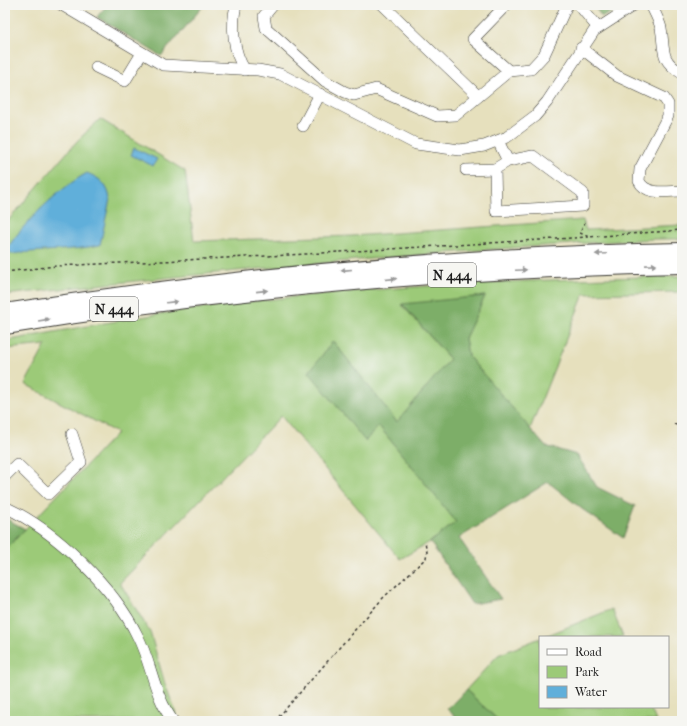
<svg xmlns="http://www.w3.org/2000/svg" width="687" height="726" font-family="'IM FELL French Canon',serif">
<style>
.green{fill:#9cca78;stroke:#5c734a}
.forest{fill:#7dae68;stroke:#4c6542}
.water{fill:#60afda;stroke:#3e667b}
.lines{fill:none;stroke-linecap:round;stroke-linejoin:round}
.minor-casing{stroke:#3a3934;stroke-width:12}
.highway-casing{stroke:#3a3934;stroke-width:18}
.path{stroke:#3a3934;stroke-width:1.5;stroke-dasharray:3 3;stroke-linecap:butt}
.minor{stroke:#fff;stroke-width:11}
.highway{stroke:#fff;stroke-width:16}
.oneway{fill:#999}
.labels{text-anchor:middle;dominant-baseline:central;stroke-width:4;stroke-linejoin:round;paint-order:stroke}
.shield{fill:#f6f6f2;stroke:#5d5d5c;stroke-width:1}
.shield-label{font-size:14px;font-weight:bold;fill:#1c1c1c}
</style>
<rect width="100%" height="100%" fill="#f6f6f2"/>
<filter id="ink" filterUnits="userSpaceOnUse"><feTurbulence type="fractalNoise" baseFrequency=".025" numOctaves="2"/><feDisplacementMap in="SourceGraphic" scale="8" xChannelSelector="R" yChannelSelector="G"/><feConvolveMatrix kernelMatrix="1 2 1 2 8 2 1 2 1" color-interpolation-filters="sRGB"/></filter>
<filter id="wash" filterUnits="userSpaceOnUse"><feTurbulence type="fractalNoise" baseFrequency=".012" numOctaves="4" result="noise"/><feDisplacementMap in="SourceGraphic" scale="16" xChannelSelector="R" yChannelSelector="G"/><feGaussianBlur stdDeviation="0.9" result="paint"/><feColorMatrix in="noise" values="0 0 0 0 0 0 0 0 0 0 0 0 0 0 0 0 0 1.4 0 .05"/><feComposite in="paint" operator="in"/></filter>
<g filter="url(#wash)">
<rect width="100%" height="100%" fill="#e6e0bd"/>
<g class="green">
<path d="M100,119L185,171L194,241L352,236L583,220L586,230L682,225V239H654C437,251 221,271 5,295V224L77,141Z"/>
<path d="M682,276V292L584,294L530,429L468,356L465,338L485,296L402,305L450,359L397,423L333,341L365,440L379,426L457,522L430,542L400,559L281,416L120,583L150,632L165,684L179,721H5V550L117,433L25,384L46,345L5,349V341C70,329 135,317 201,308C359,286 522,280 682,276Z"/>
<polygon points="612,609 623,637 543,637"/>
<polygon points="540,638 540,707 650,707 656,721 499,721 466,690 498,655"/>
</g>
<g class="forest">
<polygon points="107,5 204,5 161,56 97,17"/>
<polygon points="593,5 617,5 612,12 602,17"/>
<polygon points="485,296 465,338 468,356 545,446 577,455 597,487 635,506 623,538 582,509 548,482 459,538 501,599 472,604 430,542 456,522 379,426 365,441 309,372 333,341 397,422 450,359 402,304"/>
<polygon points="5,518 25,529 5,550"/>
<polygon points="466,690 499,721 460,721 447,709"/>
</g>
<g class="water">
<polygon points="134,148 157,159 153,166 131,155"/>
<path d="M87,173C100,178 108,185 110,199L100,245C71,251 41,250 12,254L7,249C23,223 61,187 87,173Z"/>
</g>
</g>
<g filter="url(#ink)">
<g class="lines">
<defs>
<g id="minor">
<polyline points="62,5 163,65 258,70 280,74 416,144 460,150 484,146 507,137 535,116 547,102 594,31 634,5"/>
<path d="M236,5C231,26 233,52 245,70"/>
<polyline points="273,5 264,16 266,28 325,81 345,92 354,95 376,89 437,116 456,115 509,71 531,69 544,55 567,5"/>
<polyline points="383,5 478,96"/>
<polyline points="506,5 473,39 509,71"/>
<polyline points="579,5 598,28"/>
<path d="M651,5C655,13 659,20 661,28C665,49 659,59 680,72L682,68"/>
<path d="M581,48L617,76L664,98L668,104V116L640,169L639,181C646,196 668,191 682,191"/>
<polyline points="96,67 125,81 142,53"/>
<polyline points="303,126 320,94"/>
<polyline points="498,141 508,161 533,156 583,193 583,206 496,211 495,169 508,161"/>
<polyline points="466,170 495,169"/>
<polyline points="5,476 17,464 48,494 81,462 72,434"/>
<path d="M5,507C55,530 114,587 138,637C152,665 154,696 173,721"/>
</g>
<g id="highway">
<path d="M5,312C229,277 455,255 682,251"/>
<path d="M5,326C229,289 455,269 682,265"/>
</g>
</defs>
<use href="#minor" class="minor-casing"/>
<use href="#highway" class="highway-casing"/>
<g class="path">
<polyline points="585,222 580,233 589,237 682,230"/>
<polyline points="5,272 56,266 289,255 589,237"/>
<polyline points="674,424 682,427"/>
<polyline points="275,721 383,598 426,558 427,552 425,542"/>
</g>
<use href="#minor" class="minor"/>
<use href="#highway" class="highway"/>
</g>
<defs><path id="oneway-solid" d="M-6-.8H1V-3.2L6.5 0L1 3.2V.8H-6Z"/></defs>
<g class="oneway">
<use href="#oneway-solid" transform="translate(601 254) rotate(178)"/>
<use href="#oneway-solid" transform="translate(651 265) rotate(-1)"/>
<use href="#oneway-solid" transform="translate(346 270) rotate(175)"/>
<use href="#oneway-solid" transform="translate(521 270) rotate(-3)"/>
<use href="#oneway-solid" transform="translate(391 279) rotate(-5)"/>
<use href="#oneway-solid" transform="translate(262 291) rotate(-6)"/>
<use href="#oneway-solid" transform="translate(172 302) rotate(-7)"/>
<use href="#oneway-solid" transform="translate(44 320) rotate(-9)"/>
</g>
</g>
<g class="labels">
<g class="shield">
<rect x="428" y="263" width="48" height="24" rx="3"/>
<rect x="90" y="297" width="48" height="24" rx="3"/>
</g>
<g class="shield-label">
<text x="452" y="275">N 444</text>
<text x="114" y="309">N 444</text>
</g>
</g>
<rect width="687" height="726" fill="none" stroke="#f6f6f2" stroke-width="20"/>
<rect x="539" y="636" width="130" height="72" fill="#f6f6f2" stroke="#9f9f9c"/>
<rect x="547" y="649" width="20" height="6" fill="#ffffff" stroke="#9f9f9c"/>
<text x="575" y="656" font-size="12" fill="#1c1c1c">Road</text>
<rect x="547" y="666" width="20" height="12" fill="#9cca78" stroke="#9f9f9c"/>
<text x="575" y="676" font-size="12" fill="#1c1c1c">Park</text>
<rect x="547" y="686" width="20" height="12" fill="#60afda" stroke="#9f9f9c"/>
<text x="575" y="696" font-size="12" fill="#1c1c1c">Water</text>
</svg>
